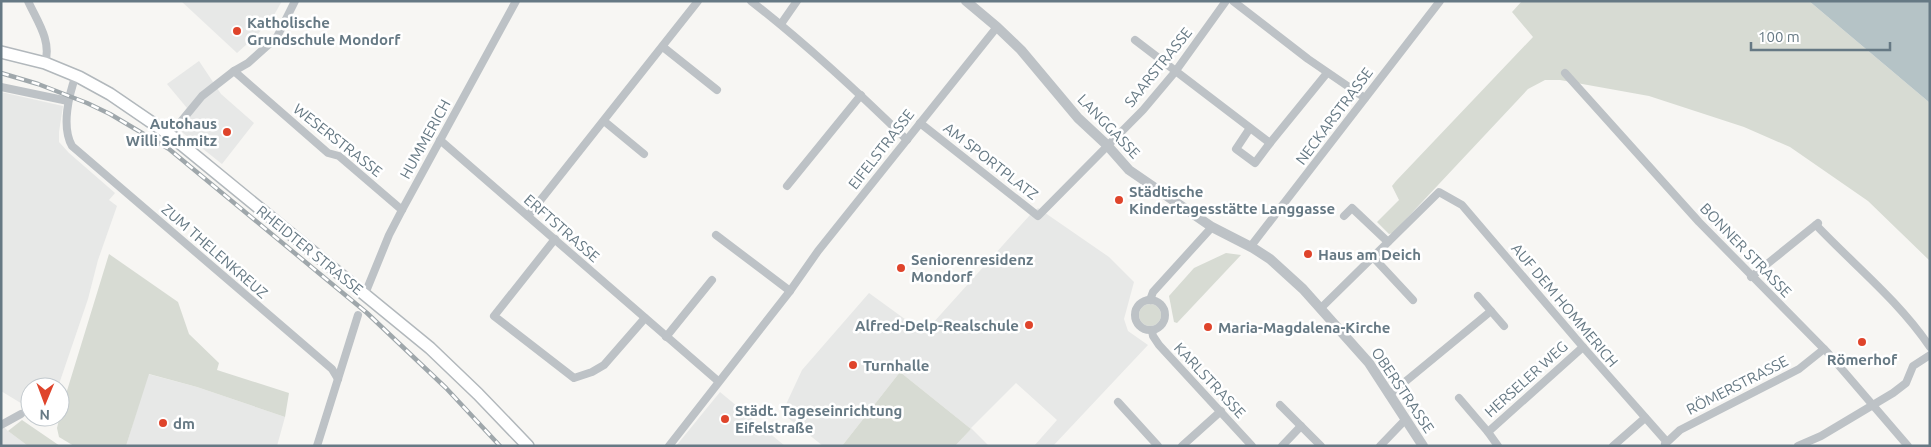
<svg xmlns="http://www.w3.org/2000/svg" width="1931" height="447" font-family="Ubuntu,sans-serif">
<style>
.built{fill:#e7e8e7}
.green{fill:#d7dbd3}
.water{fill:#b5c3c6}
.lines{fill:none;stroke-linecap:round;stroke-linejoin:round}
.secondary-casing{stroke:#b2b8bc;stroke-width:14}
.minor{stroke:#bdc2c6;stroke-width:8}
.tertiary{stroke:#bdc2c6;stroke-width:10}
.secondary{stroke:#fff;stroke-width:11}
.rail-casing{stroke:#9fa7ab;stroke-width:4.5}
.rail{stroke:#fff;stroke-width:2.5;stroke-dasharray:8;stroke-linecap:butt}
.poi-dot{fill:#df442b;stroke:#fff;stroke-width:2}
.labels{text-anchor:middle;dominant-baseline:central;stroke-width:5;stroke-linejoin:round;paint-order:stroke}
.poi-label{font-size:15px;font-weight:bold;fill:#667984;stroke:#fff;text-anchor:start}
.street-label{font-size:15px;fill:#667984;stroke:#fff}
</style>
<rect width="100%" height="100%" fill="#f7f6f3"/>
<g class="built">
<polygon points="181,1 282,1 274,15 257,35 237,53"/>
<polygon points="199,61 221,94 254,123 222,164 173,125 187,108 167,84"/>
<polygon points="1,92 63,106 59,132 59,142 69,153 115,193 109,200 117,206 98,260 88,299 58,387 30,387 30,403 24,405 1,391"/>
<polygon points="1038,208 1109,257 1134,282 1124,319 1128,331 1148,345 1053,446 1034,446 1057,420 1016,383 971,428 989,446 955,446 971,429 900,372 842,446 823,446 782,413 802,370 869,293 924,333 1030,215"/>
<polygon points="148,374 197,387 285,417 277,446 126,446"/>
<polygon points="720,392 785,446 676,446"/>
<polygon points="1,424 8,431 28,446 1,446"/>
</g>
<g class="green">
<polygon points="1522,1 1809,1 1930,103 1930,261 1868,201 1790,147 1744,127 1649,96 1560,80 1545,80 1528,89 1393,233 1389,234 1377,222 1399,200 1392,186 1396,181 1533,37 1512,12"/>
<polygon points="1226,253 1241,255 1177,323 1174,322 1169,296 1194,268"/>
<polygon points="109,254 178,302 189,334 219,363 217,370 289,393 285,417 197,387 149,374 126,446 74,446 59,437 57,428 62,407"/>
<circle cx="1150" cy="315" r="11"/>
<polygon points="900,372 971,429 955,446 842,446"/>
<polygon points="22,420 60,446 28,446 8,431"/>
</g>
<polygon class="water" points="1809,1 1930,1 1930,103"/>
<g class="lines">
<defs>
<polyline id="secondary" points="1,52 45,63 79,77 110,94 170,135 430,348 478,394 528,446"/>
</defs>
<use href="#secondary" class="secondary-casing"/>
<g class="minor">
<path d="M28,1C37,21 52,41 45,63"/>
<path d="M751,1C806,44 857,91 907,140"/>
<polyline points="1233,1 1308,59 1365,98"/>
<polyline points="781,24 797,1"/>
<polyline points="1135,40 1270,143 1327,73"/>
<polyline points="663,47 717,90"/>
<polyline points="234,71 328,153 339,156 402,210"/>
<polyline points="1565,73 1699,222 1828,353 1908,446"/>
<path d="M76,75C69,94 61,127 72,146L332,369L338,379"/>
<polyline points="1,87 68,101"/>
<polyline points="604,121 644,154"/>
<polyline points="920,123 1038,216 1143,110 1175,72 1226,1"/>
<polyline points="1250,128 1236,149 1255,163 1270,143"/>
<polyline points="170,135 202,96 234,71 248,63 277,37 295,1"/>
<polyline points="440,140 718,381"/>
<polyline points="787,186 861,95"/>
<polyline points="528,216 698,1"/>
<polyline points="1344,216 1352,208 1388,242"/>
<path d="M1816,225C1855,266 1898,300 1930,347"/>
<polyline points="716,235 790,291"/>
<polyline points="555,239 494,316 574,378 592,372 604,365 645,318"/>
<polyline points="1251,246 1440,1"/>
<polyline points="1373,257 1413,300"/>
<polyline points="1751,277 1818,223"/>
<polyline points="364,293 367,289 389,235 402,210 516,1"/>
<polyline points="1478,296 1504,326"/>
<circle cx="1150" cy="315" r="15"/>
<polyline points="1150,300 1153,292 1212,227"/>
<polyline points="1321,308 1439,192 1462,205 1583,347 1666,441"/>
<polyline points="1152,331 1153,336 1159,345 1252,446"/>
<polyline points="666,337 712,280"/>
<polyline points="1389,395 1491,311"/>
<polyline points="1459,398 1488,432"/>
<polyline points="1118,402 1158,446"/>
<polyline points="1280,405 1321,446"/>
<polyline points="1,425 21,414"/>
<polyline points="1665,444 1680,430 1799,369 1824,349"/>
<polyline points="317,446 358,315"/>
<polyline points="669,446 790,291 818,251 997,27"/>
<polyline points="1182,446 1221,411"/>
<polyline points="1282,446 1301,426"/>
<polyline points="1380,446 1406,419"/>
<polyline points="1498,446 1488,432 1583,347"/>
<polyline points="1613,446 1645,418"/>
<polyline points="1798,446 1821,436 1893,393 1906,383 1913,366 1930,355"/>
</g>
<polyline class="tertiary" points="966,1 997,27 1021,50 1078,118 1107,145 1129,170 1212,227 1253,248 1270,259 1303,289 1369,363 1423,446"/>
<use href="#secondary" class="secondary"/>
<defs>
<polyline id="rail" points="1,73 38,84 87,103 110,114 169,149 367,313 446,388 500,446"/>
</defs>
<use href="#rail" class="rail-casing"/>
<use href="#rail" class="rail"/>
</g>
<g class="poi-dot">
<circle cx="237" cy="31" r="5"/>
<circle cx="227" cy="132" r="5"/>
<circle cx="1119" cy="200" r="5"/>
<circle cx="1308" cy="254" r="5"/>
<circle cx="901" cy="268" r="5"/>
<circle cx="1029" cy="325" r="5"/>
<circle cx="1208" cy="327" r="5"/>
<circle cx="1862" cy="342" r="5"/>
<circle cx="853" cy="365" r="5"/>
<circle cx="725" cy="419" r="5"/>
<circle cx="163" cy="423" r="5"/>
</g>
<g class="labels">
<g class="poi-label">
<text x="247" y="22">Katholische<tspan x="247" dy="17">Grundschule Mondorf</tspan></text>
<text x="217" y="123" text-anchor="end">Autohaus<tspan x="217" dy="17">Willi Schmitz</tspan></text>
<text x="1129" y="191">Städtische<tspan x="1129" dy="17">Kindertagesstätte Langgasse</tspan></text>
<text x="1318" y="254">Haus am Deich</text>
<text x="911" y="259">Seniorenresidenz<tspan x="911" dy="17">Mondorf</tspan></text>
<text x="1019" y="325" text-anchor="end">Alfred-Delp-Realschule</text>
<text x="1218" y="327">Maria-Magdalena-Kirche</text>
<text x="1862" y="359" text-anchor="middle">Römerhof</text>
<text x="863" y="365">Turnhalle</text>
<text x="735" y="410">Städt. Tageseinrichtung<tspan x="735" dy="17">Eifelstraße</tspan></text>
<text x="173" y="423">dm</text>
</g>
<g class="street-label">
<text transform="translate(1158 67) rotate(-51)">SAARSTRASSE</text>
<text transform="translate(1334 116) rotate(-53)">NECKARSTRASSE</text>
<text transform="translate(1109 126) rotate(46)">LANGGASSE</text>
<text transform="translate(425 139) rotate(-61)">HUMMERICH</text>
<text transform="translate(338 140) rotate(38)">WESERSTRASSE</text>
<text transform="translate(881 149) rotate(-52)">EIFELSTRASSE</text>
<text transform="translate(991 161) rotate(38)">AM SPORTPLATZ</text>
<text transform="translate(562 228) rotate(41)">ERFTSTRASSE</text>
<text transform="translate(310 250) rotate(39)">RHEIDTER STRASSE</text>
<text transform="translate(1746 250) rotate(46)">BONNER STRASSE</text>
<text transform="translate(215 251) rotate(41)">ZUM THELENKREUZ</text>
<text transform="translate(1565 305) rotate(50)">AUF DEM HOMMERICH</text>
<text transform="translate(1526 379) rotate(-42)">HERSELER WEG</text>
<text transform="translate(1210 380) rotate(47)">KARLSTRASSE</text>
<text transform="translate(1737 385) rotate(-27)">RÖMERSTRASSE</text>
<text transform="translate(1403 390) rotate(56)">OBERSTRASSE</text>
</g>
</g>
<rect width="1931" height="447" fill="none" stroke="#667984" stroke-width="5"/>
<g transform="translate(45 402) rotate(181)"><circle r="24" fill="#ffffff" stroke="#c2c9ce"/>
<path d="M0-4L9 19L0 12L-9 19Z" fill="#df442b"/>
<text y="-8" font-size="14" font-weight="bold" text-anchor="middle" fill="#667984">N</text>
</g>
<path d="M1751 42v8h139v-8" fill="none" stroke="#667984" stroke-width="2.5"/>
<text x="1758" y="42" font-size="15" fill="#667984" stroke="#ffffff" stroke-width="4" paint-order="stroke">100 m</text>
</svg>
